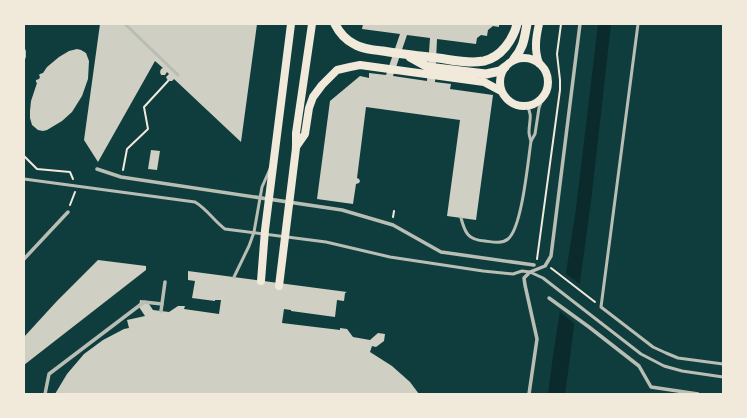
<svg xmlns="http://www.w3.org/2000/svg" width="747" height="418" font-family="'Noto Sans',sans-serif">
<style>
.water{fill:#0a2a2b}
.pier{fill:#0f3d3e}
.building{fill:#cfcfc3;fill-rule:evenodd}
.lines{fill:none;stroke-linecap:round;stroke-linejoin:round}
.path{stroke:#f1e9da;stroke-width:2}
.service{stroke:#b8beb3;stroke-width:3}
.pedestrian{stroke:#b8beb3;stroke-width:3.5}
.minor{stroke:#b8beb3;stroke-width:4}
.secondary{stroke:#f1e9da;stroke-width:8}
.primary{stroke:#f1e9da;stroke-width:9}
</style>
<rect width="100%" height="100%" fill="#0f3d3e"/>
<polygon class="water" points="598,24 611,24 592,193 565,394 548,394 554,349 576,209"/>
<polygon class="pier" points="564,272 582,286 576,325 558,310"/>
<g class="building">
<polygon points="100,24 257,24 241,142 174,79 172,81 168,81 166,77 169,74 167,72 165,75 161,75 160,72 161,69 163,68 155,61 98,162 84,140"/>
<path d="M363,24H499V27L493,26L488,30L487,36L481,35L477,38L476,44L437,39L435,82L451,84L450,89L493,95L476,220L447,216L460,120L366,107L357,178L359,179L360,181L359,183L356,184L353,204L317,199L330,101L360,76L369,78V73L386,75L400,34L362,29ZM407,35L430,38L427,81L393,76Z"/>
<polygon points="77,49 81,50 86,53 89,61 88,79 82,96 72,112 62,121 47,130 43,131 38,130 32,125 30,118 30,111 31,101 37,83 36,82 36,80 39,79 40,77 39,75 40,74 43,73 47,67 59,57 69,51"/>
<polygon points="151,150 160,151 157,170 148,169"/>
<polygon points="98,260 146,266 146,270 24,365 24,337 57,301"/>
<polygon points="188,271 347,292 345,293 344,301 337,300 335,317 291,311 291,310 284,309 282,323 340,330 340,328 347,329 353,337 370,340 378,333 385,334 384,341 376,347 372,346 370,352 392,366 410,382 419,394 55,394 67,374 84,354 103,340 124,329 129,328 127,320 145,316 139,307 140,300 147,301 153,310 169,312 178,306 185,306 184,309 219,314 221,300 215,300 215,301 192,298 195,281 188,280"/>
</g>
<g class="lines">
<g class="path">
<polyline points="24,156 37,169 70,172 73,179"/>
<polyline points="123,170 127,149 148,129 144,107 168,81"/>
<polyline points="70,205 75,192"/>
<polyline points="393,217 394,211"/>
<polyline points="537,259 560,90 560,80 557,54 561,24"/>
<polyline points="551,268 595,302"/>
</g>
<g class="service">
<polyline points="125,24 178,75"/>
<polyline points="638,24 601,307 653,347 666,353 678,358 723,364"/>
<path d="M527,106C533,116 529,121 529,132C529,135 530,138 531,141"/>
<path d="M24,179L195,202C207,209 214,221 225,229L326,242L390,257L483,271L513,274L522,271L530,272L543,278L641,354L664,366L682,371L723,377"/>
<path d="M461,218C465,233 468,240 485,241C493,242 502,244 508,239C522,228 528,161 531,141L535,134L539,108L543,97"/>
<polyline points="234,277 249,246 254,232 262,187 270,169"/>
</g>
<g class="pedestrian">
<polyline points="97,169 121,177 342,210 393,225 441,252 534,265"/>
<polyline points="24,259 68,212"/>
<polyline points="549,298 589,327 639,366 651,387 698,394"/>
<polyline points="161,311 165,282"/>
<polyline points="45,394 49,374 144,302 162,304"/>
<polyline points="529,394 537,339 525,285 524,278 530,272 545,266 551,256 580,24"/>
</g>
<polyline class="minor" points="24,51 24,57"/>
<g class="secondary">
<path d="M539,24C536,37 534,50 539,63"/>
<circle cx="524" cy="82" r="24"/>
<polyline points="296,147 305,134 309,108 313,97 322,85 337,70 350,67 360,65 484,82 501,91"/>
<polyline points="261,281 265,230 291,24"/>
<polyline points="279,286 296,148 296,133 312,24"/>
</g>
<g class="primary">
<path d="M335,24C339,32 346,40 354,44C362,49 373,50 383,51C401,54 420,56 438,58C453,60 469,64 484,61C501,57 513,40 517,24"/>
<polyline points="410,57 428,67 469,72 486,74 500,71 505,67"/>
<path d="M514,59C524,47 524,39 527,24"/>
</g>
</g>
<rect width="747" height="418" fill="none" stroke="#f1e9da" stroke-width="50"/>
</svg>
